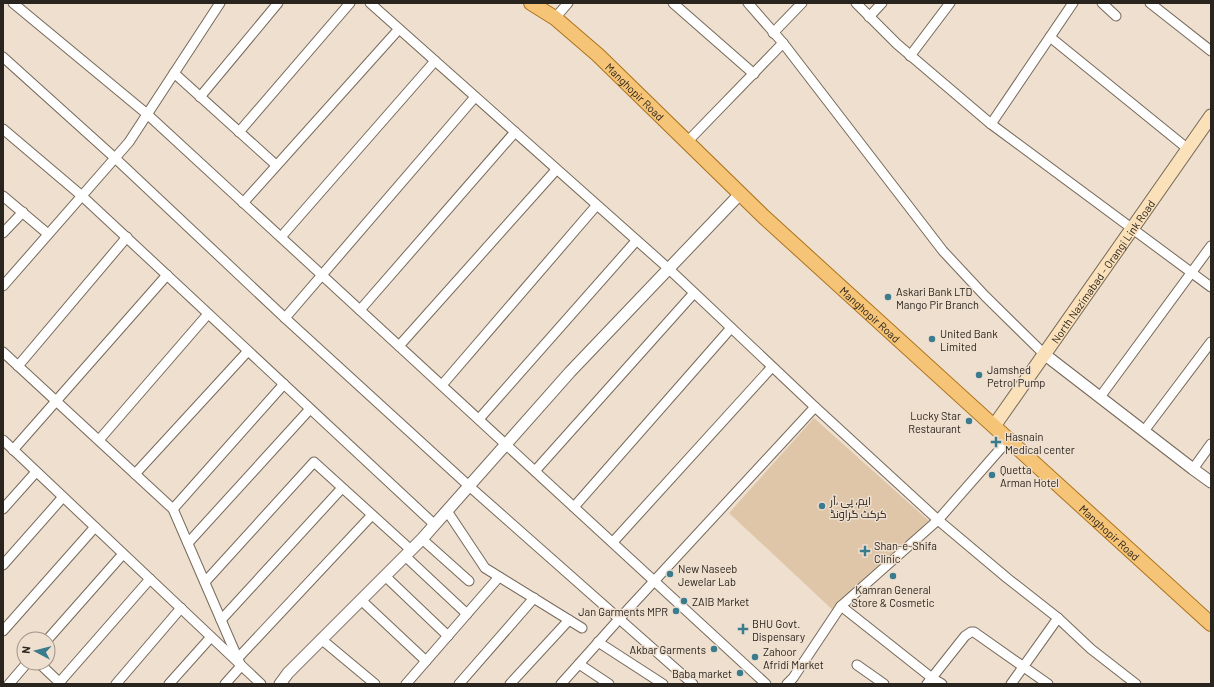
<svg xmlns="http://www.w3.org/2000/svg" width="1214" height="687" font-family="Barlow,Cairo,sans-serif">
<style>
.pitch{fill:#e0c6a8}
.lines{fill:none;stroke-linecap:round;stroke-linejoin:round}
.minor-casing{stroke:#76695a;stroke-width:11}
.tertiary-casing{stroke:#76695a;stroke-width:13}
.secondary-casing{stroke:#76695a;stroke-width:15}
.primary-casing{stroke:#ab721b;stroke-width:16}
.minor{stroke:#fff;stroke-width:9}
.tertiary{stroke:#fff;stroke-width:11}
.secondary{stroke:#fae1ba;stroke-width:13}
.primary{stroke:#f6c476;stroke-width:14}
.poi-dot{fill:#3a7b8e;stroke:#eedfcf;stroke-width:1.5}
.labels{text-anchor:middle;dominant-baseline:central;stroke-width:3;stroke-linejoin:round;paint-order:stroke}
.street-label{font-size:11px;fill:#2a241e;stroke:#eedfcf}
.poi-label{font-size:11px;fill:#2a241e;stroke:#eedfcf;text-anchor:start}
</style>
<rect width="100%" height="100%" fill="#eedfcf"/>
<polygon class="pitch" points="814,418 929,521 837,614 729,513"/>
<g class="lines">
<defs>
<g id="minor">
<polyline points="13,3 147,114 766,684"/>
<polyline points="370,3 669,269 815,407 938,520 1007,578 1058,618 1091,649 1136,684"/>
<polyline points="673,3 754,74"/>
<polyline points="748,3 783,43 943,251 985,296 1044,354"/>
<polyline points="856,3 897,44 991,124 1211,287"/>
<polyline points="1102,3 1116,16"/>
<polyline points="1150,3 1211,51"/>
<polyline points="869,17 882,3"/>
<polyline points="555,18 568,3"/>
<polyline points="773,33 802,3"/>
<polyline points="1050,37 1188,149"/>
<polyline points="910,56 950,3"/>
<polyline points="3,57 115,158 285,318 469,486 693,684"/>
<polyline points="174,73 276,165"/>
<polyline points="200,97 278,3"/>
<polyline points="991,124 1073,3"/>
<polyline points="3,129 82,196 435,525"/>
<polyline points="239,132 350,3"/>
<polyline points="687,142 783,43"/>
<polyline points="3,196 48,234"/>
<polyline points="243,203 399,29"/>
<polyline points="3,233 23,212"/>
<polyline points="281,237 435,61"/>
<polyline points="3,286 129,142 220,3"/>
<polyline points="360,310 515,132"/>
<polyline points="285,318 475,97"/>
<polyline points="399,346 556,170"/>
<polyline points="3,352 173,509 241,666 225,684"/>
<polyline points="18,366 127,237"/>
<polyline points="442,385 596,206"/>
<polyline points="1100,397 1211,246"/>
<polyline points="479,419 636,241"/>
<polyline points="1144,431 1211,342"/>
<polyline points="3,440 261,684"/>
<polyline points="99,440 208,314"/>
<polyline points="13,450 167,275"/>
<polyline points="1193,469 1211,444"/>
<polyline points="535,471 694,293"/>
<polyline points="135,474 248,351"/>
<polyline points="574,507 731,328"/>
<polyline points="3,509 36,472"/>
<polyline points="173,509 284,384"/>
<polyline points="447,511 485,568 582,628"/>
<polyline points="422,539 469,581"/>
<polyline points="613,542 772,367"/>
<polyline points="188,543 310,409"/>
<polyline points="405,556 467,614"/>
<polyline points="3,565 63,497"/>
<polyline points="385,576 448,636"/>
<polyline points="205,582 314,462 411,550"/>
<polyline points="361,600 426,661"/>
<polyline points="841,606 932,678 942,684"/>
<polyline points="221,620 342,488"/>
<polyline points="3,631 95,527"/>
<polyline points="48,639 123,554"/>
<polyline points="321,639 375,684"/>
<polyline points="598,642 663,684"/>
<polyline points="238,658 372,515"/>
<polyline points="39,663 61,684"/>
<polyline points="579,664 609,684"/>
<polyline points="857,665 884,684"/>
<polyline points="9,684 27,663"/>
<polyline points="58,684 150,579"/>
<polyline points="116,684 181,608"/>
<polyline points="169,684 211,637"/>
<polyline points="406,684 499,577"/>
<polyline points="459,684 534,598"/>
<polyline points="510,684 569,620"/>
<polyline points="561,684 620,618 815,407"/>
<polyline points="787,684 793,678 841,606 938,520 1009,439"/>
<polyline points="927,684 965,636 971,632 974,632 1048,684"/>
<polyline points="1011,684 1058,618"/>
</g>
<g id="tertiary">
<polyline points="1044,354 1193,469 1211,482"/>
<polyline points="280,684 288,673 422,539 570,372 740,194"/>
</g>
<g id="secondary">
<path id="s1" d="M994,426L1211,116"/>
</g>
<g id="primary">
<path id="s2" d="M531,3L555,18L598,55L764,217L1211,624"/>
</g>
</defs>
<use href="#minor" class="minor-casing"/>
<use href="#tertiary" class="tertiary-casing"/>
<use href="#secondary" class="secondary-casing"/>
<use href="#primary" class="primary-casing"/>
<use href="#minor" class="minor"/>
<use href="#tertiary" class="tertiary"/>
<use href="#secondary" class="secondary"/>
<use href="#primary" class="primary"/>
</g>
<g class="poi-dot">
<circle cx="888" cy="297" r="4"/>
<circle cx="932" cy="339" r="4"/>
<circle cx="979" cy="375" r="4"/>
<circle cx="969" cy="421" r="4"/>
<path d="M994 436h4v4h4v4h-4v4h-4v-4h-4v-4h4z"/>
<circle cx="992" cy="475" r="4"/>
<circle cx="822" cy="506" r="4"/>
<path d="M863 545h4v4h4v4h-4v4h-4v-4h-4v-4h4z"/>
<circle cx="670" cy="574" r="4"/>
<circle cx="893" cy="576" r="4"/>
<circle cx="684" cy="601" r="4"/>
<circle cx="676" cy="611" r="4"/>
<path d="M741 623h4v4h4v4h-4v4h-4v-4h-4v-4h4z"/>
<circle cx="714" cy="649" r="4"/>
<circle cx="755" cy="657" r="4"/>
<circle cx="740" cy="673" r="4"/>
</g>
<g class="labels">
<g class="street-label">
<text stroke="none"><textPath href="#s2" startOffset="137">Manghopir Road</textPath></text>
<text stroke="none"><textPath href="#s1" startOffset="189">North Nazimabad - Orangi Link Road</textPath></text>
<text stroke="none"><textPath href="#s2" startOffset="461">Manghopir Road</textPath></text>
<text stroke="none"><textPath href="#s2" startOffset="785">Manghopir Road</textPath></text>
</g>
<g class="poi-label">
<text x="896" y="291">Askari Bank LTD<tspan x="896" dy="13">Mango Pir Branch</tspan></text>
<text x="940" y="333">United Bank<tspan x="940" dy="13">Limited</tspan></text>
<text x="987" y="369">Jamshed<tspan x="987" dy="13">Petrol Pump</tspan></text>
<text x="961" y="415" text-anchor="end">Lucky Star<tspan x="961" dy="13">Restaurant</tspan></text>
<text x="1005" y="436">Hasnain<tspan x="1005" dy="13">Medical center</tspan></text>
<text x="1000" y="469">Quetta<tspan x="1000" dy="13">Arman Hotel</tspan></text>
<text x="830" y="500">ایم، پی ،آر<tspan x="830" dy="13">کرکٹ گراونڈ</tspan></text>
<text x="874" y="545">Shan-e-Shifa<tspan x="874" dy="13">Clinic</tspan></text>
<text x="678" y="568">New Naseeb<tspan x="678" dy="13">Jewelar Lab</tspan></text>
<text x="893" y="589" text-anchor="middle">Kamran General<tspan x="893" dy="13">Store &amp; Cosmetic</tspan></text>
<text x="692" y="601">ZAIB Market</text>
<text x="668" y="611" text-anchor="end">Jan Garments MPR</text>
<text x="752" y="623">BHU Govt.<tspan x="752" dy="13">Dispensary</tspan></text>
<text x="706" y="649" text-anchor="end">Akbar Garments</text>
<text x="763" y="651">Zahoor<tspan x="763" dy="13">Afridi Market</tspan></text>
<text x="732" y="673" text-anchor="end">Baba market</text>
</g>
</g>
<rect width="1214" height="687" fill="none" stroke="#2a241e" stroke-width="8"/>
<g transform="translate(36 651) rotate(277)"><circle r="19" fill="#eedfcf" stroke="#a09488"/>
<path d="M0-3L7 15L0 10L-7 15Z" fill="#3a7b8e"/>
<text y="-6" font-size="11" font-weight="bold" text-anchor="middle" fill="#2a241e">N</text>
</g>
</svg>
